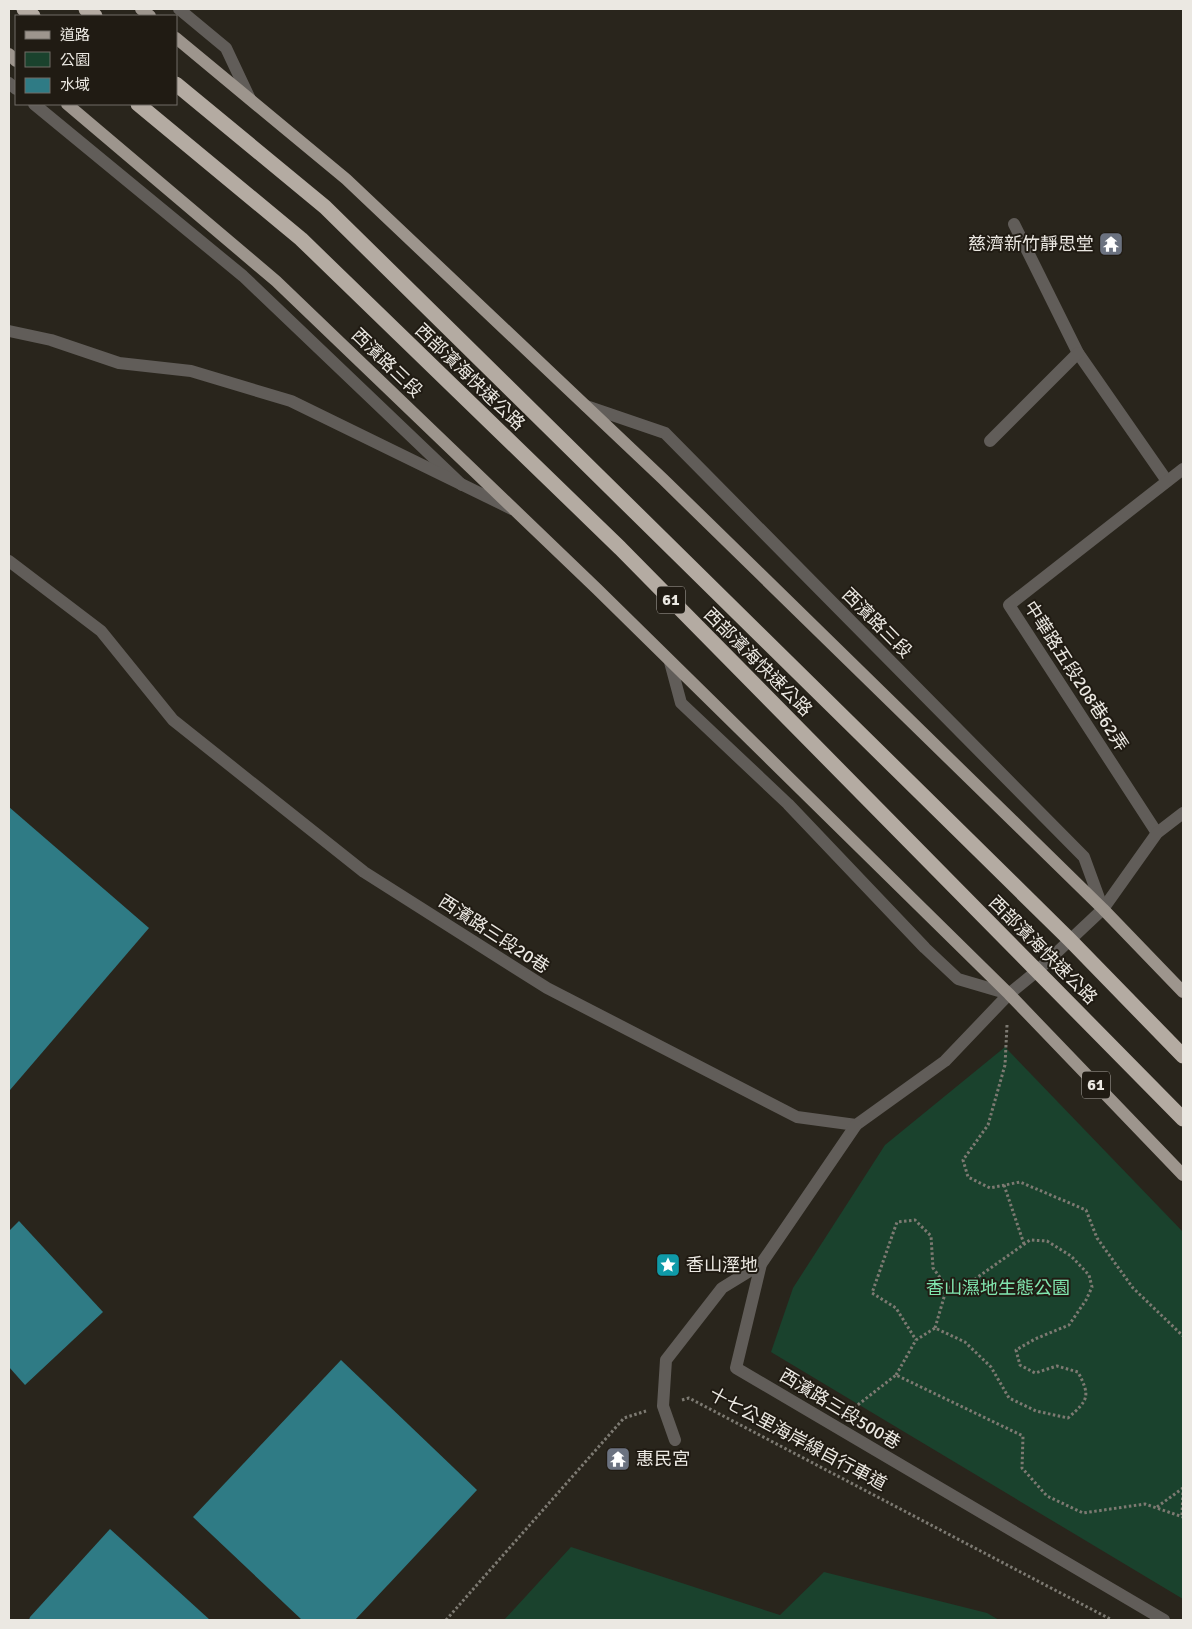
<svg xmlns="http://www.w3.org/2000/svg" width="1192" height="1629" font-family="Signika,'Noto Sans TC',sans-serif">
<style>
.green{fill:#1a422d}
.water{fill:#2f7b85}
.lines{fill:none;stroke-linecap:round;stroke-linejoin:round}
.path{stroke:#7d7a72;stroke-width:3;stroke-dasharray:2.5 2.5;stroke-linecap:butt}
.lane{stroke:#615d59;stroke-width:12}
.street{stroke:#615d59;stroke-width:12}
.primary{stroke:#9d958d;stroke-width:12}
.highway{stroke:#b4aba2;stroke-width:15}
.labels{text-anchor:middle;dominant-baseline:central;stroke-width:4;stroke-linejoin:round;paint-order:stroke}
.shield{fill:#201b13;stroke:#aeaaa4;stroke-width:1}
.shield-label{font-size:16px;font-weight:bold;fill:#ebe8e2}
.poi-label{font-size:18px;fill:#ebe8e2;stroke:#201b13;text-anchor:start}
.street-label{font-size:18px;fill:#ebe8e2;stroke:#201b13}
.park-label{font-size:18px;fill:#80e5ae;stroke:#201b13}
</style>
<rect width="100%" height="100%" fill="#29251c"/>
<g class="green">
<polygon points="1005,1047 1183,1232 1183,1599 771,1352 793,1288 885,1145"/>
<polygon points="571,1547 780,1615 824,1572 987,1613 999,1620 504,1620"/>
</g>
<g class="water">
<polygon points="9,807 149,928 10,1090 9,1089"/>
<polygon points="19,1221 103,1312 25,1385 9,1367 9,1231"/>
<polygon points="341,1360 477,1490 355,1620 302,1620 193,1517"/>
<polygon points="110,1529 210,1620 29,1620 30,1617"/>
</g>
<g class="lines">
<g class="path">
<polyline points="1007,1025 1005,1065 988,1125 963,1160 968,1177 990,1188 1020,1182 1086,1210 1097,1238 1133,1288 1183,1336"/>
<polyline points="1004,1185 1024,1244"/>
<polyline points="935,1328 947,1287"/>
<path d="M896,1375L916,1340L935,1328L965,1342L991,1367L1009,1398L1036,1411L1068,1418C1088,1400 1091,1397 1078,1372L1057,1366L1035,1373L1020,1365L1016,1350L1035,1339L1069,1325L1086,1300L1092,1287L1089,1275L1071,1256L1047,1241L1030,1240L961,1289L947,1287L933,1268L931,1236L915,1220L897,1222L872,1293L896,1308L916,1340"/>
<polyline points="682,1400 689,1398 1112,1620"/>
<polyline points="850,1411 896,1375 1023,1436 1022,1468 1047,1496 1083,1513 1145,1504 1183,1517"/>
<polyline points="1157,1507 1183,1488"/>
<polyline points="1182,1515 1183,1490"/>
<polyline points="446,1620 624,1418 646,1411"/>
</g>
<g class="lane">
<polyline points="179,9 226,48 250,99"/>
<polyline points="9,83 16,89"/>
<polyline points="34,104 243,276 462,485"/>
<polyline points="1014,224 1078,353 1167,481"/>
<polyline points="9,331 51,340 119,363 191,371 291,401 512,509"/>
<polyline points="586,406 665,433 1084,857 1103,909"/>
<polyline points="990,441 1078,353"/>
<polyline points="9,561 101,631 173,720 364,872 547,988 797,1117 856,1125 945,1061 1009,994 958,979 925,948 788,804 681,703 670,662"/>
<polyline points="856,1125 761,1264 736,1368 1164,1620"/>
<polyline points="675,1440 663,1406 666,1360 722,1288 761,1264"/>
</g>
<g class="street">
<polyline points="1157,833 1009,605 1183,469"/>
<polyline points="1009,994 1037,971 1103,909 1157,833 1183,813"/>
</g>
<g class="primary">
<polyline points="141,9 150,16"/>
<polyline points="176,38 346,179 663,479 1103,909 1183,992"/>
<polyline points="9,54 16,61"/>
<polyline points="67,104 276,281 597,589 1009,994 1183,1175"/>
</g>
<g class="highway">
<polyline points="24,9 33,16"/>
<polyline points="86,9 95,16"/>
<polyline points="176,84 325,207 1070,940 1183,1056"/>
<polyline points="138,104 301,239 620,548 1183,1119"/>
</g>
</g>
<defs>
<symbol id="temple-square" viewBox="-11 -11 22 22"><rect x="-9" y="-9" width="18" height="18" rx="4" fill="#6b7280" stroke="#201b13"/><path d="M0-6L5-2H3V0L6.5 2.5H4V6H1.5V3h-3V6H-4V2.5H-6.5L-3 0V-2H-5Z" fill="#fff"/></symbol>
<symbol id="sight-square" viewBox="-11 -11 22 22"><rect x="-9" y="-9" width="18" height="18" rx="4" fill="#0f9aa8" stroke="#201b13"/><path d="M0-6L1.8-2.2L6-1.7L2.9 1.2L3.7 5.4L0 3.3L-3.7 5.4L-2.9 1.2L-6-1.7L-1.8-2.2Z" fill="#fff"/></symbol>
</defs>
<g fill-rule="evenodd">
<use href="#temple-square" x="1097" y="230" width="28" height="28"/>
<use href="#sight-square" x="654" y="1251" width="28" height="28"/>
<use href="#temple-square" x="604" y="1445" width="28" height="28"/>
</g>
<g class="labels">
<g class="shield">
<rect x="657" y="586.5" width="28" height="27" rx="4"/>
<rect x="1082" y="1071.5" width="28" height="27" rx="4"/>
</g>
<g class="shield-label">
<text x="671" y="600">61</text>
<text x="1096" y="1085">61</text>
</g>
<g class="poi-label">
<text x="1094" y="244" text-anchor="end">慈濟新竹靜思堂</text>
<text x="686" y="1265">香山溼地</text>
<text x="636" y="1459">惠民宮</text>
</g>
<g class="street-label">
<text transform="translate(387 363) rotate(44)">西濱路三段</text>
<text transform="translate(470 377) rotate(44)">西部濱海快速公路</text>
<text transform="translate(877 623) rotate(45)">西濱路三段</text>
<text transform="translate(758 662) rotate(45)">西部濱海快速公路</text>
<text transform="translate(1076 676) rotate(57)">中華路五段208巷62弄</text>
<text transform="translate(494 934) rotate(33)">西濱路三段20巷</text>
<text transform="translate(1043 950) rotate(45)">西部濱海快速公路</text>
<text transform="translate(840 1409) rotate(31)">西濱路三段500巷</text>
<text transform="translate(798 1439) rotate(28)">十七公里海岸線自行車道</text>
</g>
<g class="park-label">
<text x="998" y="1288">香山濕地生態公園</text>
</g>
</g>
<rect width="1192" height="1629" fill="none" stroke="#ebe8e2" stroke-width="20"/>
<rect x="15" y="15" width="162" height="90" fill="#201b13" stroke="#716d66"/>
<rect x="25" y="31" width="25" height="8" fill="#9d958d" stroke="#716d66"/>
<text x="60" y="40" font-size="15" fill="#ebe8e2">道路</text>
<rect x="25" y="52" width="25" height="15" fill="#1a422d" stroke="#716d66"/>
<text x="60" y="65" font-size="15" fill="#ebe8e2">公園</text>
<rect x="25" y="78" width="25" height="15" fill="#2f7b85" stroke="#716d66"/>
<text x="60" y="90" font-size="15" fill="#ebe8e2">水域</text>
</svg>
